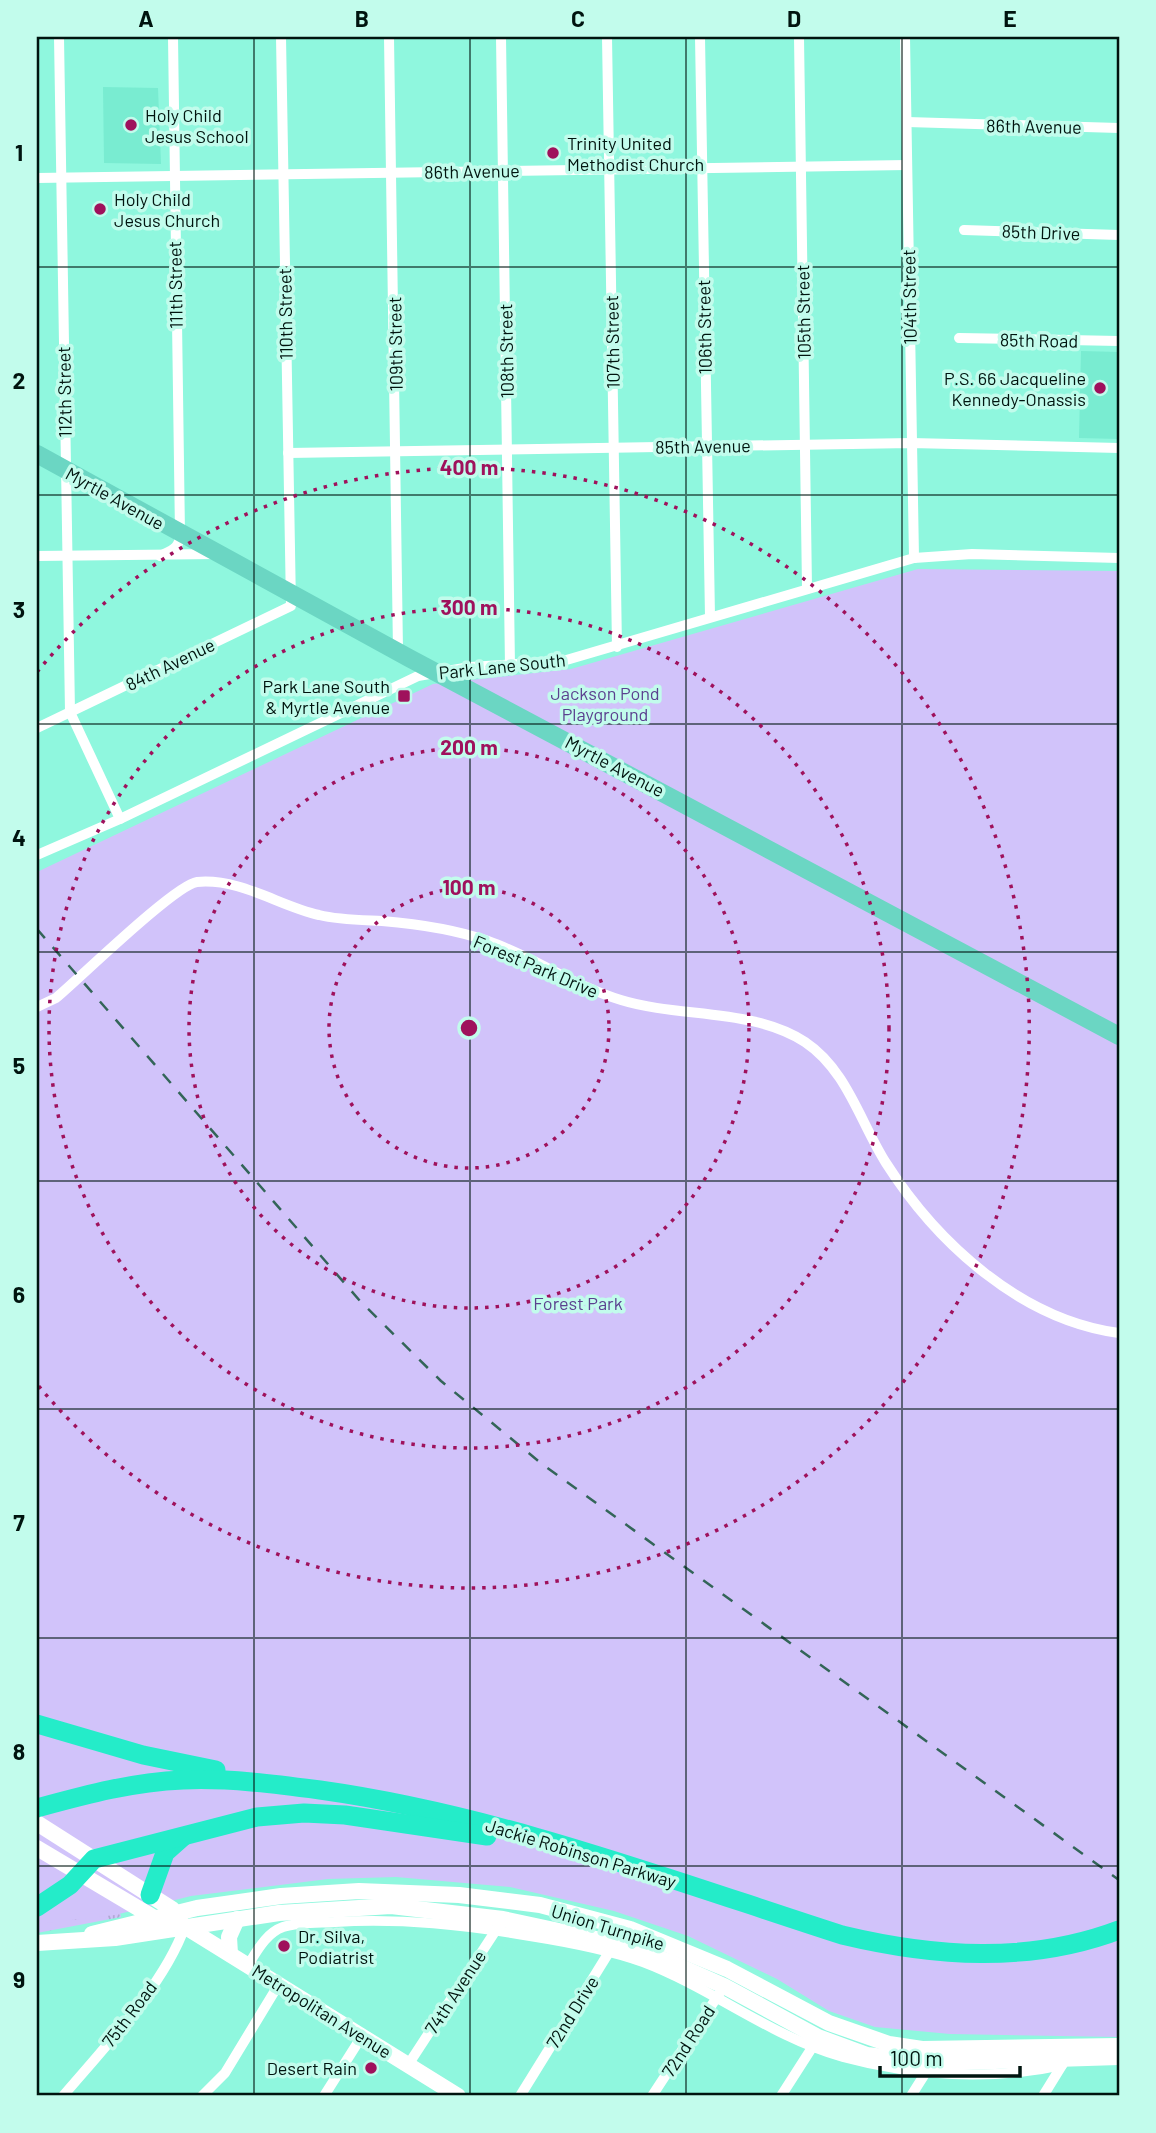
<svg xmlns="http://www.w3.org/2000/svg" width="1156" height="2133" font-family="Barlow,sans-serif">
<style>
.built{fill:#79ecd1}
.grass{fill:url(#grass-tufts)}
.park{fill:#d1c3fa}
.lines{fill:none;stroke-linecap:round;stroke-linejoin:round}
.street{stroke:#fff;stroke-width:10}
.secondary{stroke:#fff;stroke-width:16}
.primary{stroke:#6bd6c3;stroke-width:18}
.highway{stroke:#24ecc9;stroke-width:19}
.rail{stroke:#336558;stroke-width:2.5;stroke-dasharray:12 12;stroke-linecap:butt}
.grid{fill:none;stroke:#00140f;stroke-width:2;stroke-opacity:0.55}
.ring{fill:none;stroke:#9f115c;stroke-width:3.5;stroke-dasharray:3.5 7}
.poi-dot{fill:#9f115c;stroke:#c2fcec;stroke-width:2.5}
.labels{text-anchor:middle;dominant-baseline:central;stroke-width:7;stroke-linejoin:round;paint-order:stroke}
.poi-label{font-size:18px;fill:#00140f;stroke:#c2fcec;text-anchor:start}
.street-label{font-size:18px;fill:#00140f;stroke:#c2fcec}
.park-label{font-size:18px;fill:#5b418f;stroke:#c2fcec}
.centre{fill:#9f115c;stroke:#c2fcec;stroke-width:3.5}
.ring-label{font-size:21px;text-anchor:middle;font-weight:bold;fill:#9f115c;stroke:#c2fcec;stroke-width:7;stroke-linejoin:round;paint-order:stroke}
.neatline{fill:none;stroke:#00140f;stroke-width:2.5}
.grid-label{font-size:23px;text-anchor:middle;font-weight:bold;fill:#00140f}
</style>
<defs>
<pattern id="grass-tufts" width="24" height="20" patternUnits="userSpaceOnUse" patternTransform="scale(1.75)"><rect width="24" height="20" fill="#d1c3fa"/><path d="M3 7l-1-3M5 7V3M7 7l1-3M15 17l-1-3M17 17v-4M19 17l1-3" fill="none" stroke="#b2a7d5"/></pattern>
</defs>
<rect width="100%" height="100%" fill="#8ff7de"/>
<g class="built">
<polygon points="103,87 158,88 161,164 104,163"/>
<polygon points="1081,351 1119,352 1119,439 1079,438"/>
</g>
<polygon class="grass" points="37,1912 120,1913 121,1917 37,1933"/>
<polygon class="park" points="918,569 1119,571 1119,2037 950,2034 875,2027 829,2011 777,1979 688,1936 614,1911 510,1887 396,1877 328,1879 191,1896 115,1915 37,1924 37,872 433,684 571,669"/>
<g class="lines">
<g class="street">
<polyline points="59,37 70,712 120,819"/>
<polyline points="389,37 398,651"/>
<polyline points="501,37 510,666"/>
<polyline points="607,37 617,647"/>
<polyline points="700,37 710,617"/>
<polyline points="799,37 807,588"/>
<polyline points="905,37 914,558"/>
<polyline points="907,122 1119,128"/>
<polyline points="37,178 907,165"/>
<polyline points="964,230 1119,235"/>
<polyline points="959,338 1119,341"/>
<polyline points="288,453 911,443 1119,448"/>
<polyline points="37,556 217,554"/>
<path d="M160,556C172,550 180,548 180,534L173,37"/>
<polyline points="37,728 291,606 281,37"/>
<polyline points="37,855 120,819 418,676 470,667 563,661 914,558 972,554 1119,558"/>
<path d="M37,1007L56,998C81,977 175,885 197,882C241,878 279,906 319,915C339,920 361,920 382,921C418,924 454,929 488,941C534,957 574,986 621,1000C679,1018 753,1008 805,1042C847,1070 860,1122 886,1163C937,1243 1021,1320 1119,1333"/>
<path d="M248,1965C257,1951 266,1933 283,1927C299,1922 319,1923 335,1922C402,1918 465,1925 530,1936C568,1942 607,1949 643,1962C712,1988 771,2037 843,2057C913,2076 991,2081 1062,2065"/>
<polyline points="408,2065 498,1927"/>
<path d="M63,2096C103,2049 165,1984 185,1926"/>
<polyline points="202,2096 225,2073 279,1984"/>
<polyline points="324,2096 362,2036"/>
<polyline points="520,2096 624,1928"/>
<polyline points="652,2096 721,1991"/>
<polyline points="781,2096 815,2043"/>
<polyline points="911,2096 928,2069"/>
<polyline points="1043,2096 1064,2062"/>
</g>
<g class="secondary">
<polyline points="37,1823 172,1909 180,1919"/>
<polyline points="37,1848 158,1920"/>
<polyline points="184,1926 458,2096"/>
<polyline points="92,1934 197,1908 281,1896 359,1891 459,1895 540,1905 630,1929 727,1969 829,2023 889,2044 922,2049 1118,2046"/>
<polyline points="37,1943 115,1938 279,1913 391,1906 503,1919 615,1943 670,1962 724,1986 818,2037 867,2055 932,2063 1119,2057"/>
<polyline points="230,1954 229,1937 237,1919"/>
</g>
<polyline class="primary" points="37,454 409,658 1119,1036"/>
<g class="highway">
<polyline points="37,1724 143,1755 216,1770"/>
<path d="M37,1808C85,1795 132,1782 183,1780C228,1778 275,1784 320,1790C499,1815 671,1880 842,1935C934,1957 1029,1964 1119,1930"/>
<polyline points="150,1895 165,1853 183,1837"/>
<polyline points="37,1907 70,1885 94,1859 257,1817 304,1813 345,1815 487,1836"/>
</g>
<polyline class="rail" points="37,929 360,1301 441,1381 542,1464 1119,1880"/>
</g>
<path class="grid" d="M254,37V2096M470,37V2096M686,37V2096M902,37V2096M37,267H1119M37,495H1119M37,724H1119M37,952H1119M37,1181H1119M37,1409H1119M37,1638H1119M37,1866H1119"/>
<g class="ring">
<circle cx="469" cy="1028" r="140"/>
<circle cx="469" cy="1028" r="280"/>
<circle cx="469" cy="1028" r="420"/>
<path d="M37 672A560 560 0 1 1 37 1384"/>
</g>
<g class="poi-dot">
<circle cx="131" cy="125" r="7"/>
<circle cx="553" cy="153" r="7"/>
<circle cx="100" cy="209" r="7"/>
<circle cx="1100" cy="388" r="7"/>
<rect x="397" y="689" width="14" height="14" rx="3.5"/>
<circle cx="284" cy="1946" r="7"/>
<circle cx="371" cy="2068" r="7"/>
</g>
<g class="labels">
<g class="poi-label">
<text x="145" y="115">Holy Child<tspan x="145" dy="21">Jesus School</tspan></text>
<text x="567" y="143">Trinity United<tspan x="567" dy="21">Methodist Church</tspan></text>
<text x="114" y="199">Holy Child<tspan x="114" dy="21">Jesus Church</tspan></text>
<text x="1086" y="378" text-anchor="end">P.S. 66 Jacqueline<tspan x="1086" dy="21">Kennedy-Onassis</tspan></text>
<text x="390" y="686" text-anchor="end">Park Lane South<tspan x="390" dy="21">&amp; Myrtle Avenue</tspan></text>
<text x="298" y="1936">Dr. Silva,<tspan x="298" dy="21">Podiatrist</tspan></text>
<text x="357" y="2068" text-anchor="end">Desert Rain</text>
</g>
<g class="street-label">
<text transform="translate(1034 126) rotate(1)">86th Avenue</text>
<text transform="translate(472 171) rotate(-1)">86th Avenue</text>
<text transform="translate(1041 232) rotate(2)">85th Drive</text>
<text transform="translate(175 285) rotate(-91)">111th Street</text>
<text transform="translate(909 297) rotate(-91)">104th Street</text>
<text transform="translate(803 312) rotate(-91)">105th Street</text>
<text transform="translate(285 314) rotate(-91)">110th Street</text>
<text transform="translate(704 327) rotate(-91)">106th Street</text>
<text transform="translate(1039 340) rotate(1)">85th Road</text>
<text transform="translate(612 342) rotate(-91)">107th Street</text>
<text transform="translate(395 344) rotate(-91)">109th Street</text>
<text transform="translate(506 351) rotate(-91)">108th Street</text>
<text transform="translate(64 392) rotate(-91)">112th Street</text>
<text transform="translate(703 446) rotate(-1)">85th Avenue</text>
<text transform="translate(115 498) rotate(29)">Myrtle Avenue</text>
<text transform="translate(170 664) rotate(-26)">84th Avenue</text>
<text transform="translate(502 666) rotate(-6)">Park Lane South</text>
<text transform="translate(615 766) rotate(28)">Myrtle Avenue</text>
<text transform="translate(536 966) rotate(23)">Forest Park Drive</text>
<text transform="translate(581 1853) rotate(17)">Jackie Robinson Parkway</text>
<text transform="translate(608 1927) rotate(17)">Union Turnpike</text>
<text transform="translate(455 1992) rotate(-57)">74th Avenue</text>
<text transform="translate(322 2011) rotate(32)">Metropolitan Avenue</text>
<text transform="translate(572 2012) rotate(-58)">72nd Drive</text>
<text transform="translate(129 2014) rotate(-53)">75th Road</text>
<text transform="translate(688 2041) rotate(-57)">72nd Road</text>
</g>
<g class="park-label">
<text x="605" y="693">Jackson Pond<tspan x="605" dy="21">Playground</tspan></text>
<text x="578" y="1303">Forest Park</text>
</g>
</g>
<circle cx="469" cy="1028" r="10" class="centre"/>
<g class="ring-label">
<text x="469" y="475">400 m</text>
<text x="469" y="615">300 m</text>
<text x="469" y="755">200 m</text>
<text x="469" y="895">100 m</text>
</g>
<rect width="1156" height="2133" fill="none" stroke="#c2fcec" stroke-width="77"/>
<path d="M880 2066v10h140v-10" fill="none" stroke="#00140f" stroke-width="3.5"/>
<text x="890" y="2066" font-size="21" fill="#00140f" stroke="#c2fcec" stroke-width="5" paint-order="stroke">100 m</text>
<rect x="38" y="38" width="1080" height="2056" class="neatline"/>
<g class="grid-label">
<text x="146" y="27">A</text>
<text x="362" y="27">B</text>
<text x="578" y="27">C</text>
<text x="794" y="27">D</text>
<text x="1010" y="27">E</text>
<text x="19" y="161">1</text>
<text x="19" y="389">2</text>
<text x="19" y="618">3</text>
<text x="19" y="846">4</text>
<text x="19" y="1074">5</text>
<text x="19" y="1303">6</text>
<text x="19" y="1531">7</text>
<text x="19" y="1760">8</text>
<text x="19" y="1988">9</text>
</g>
</svg>
